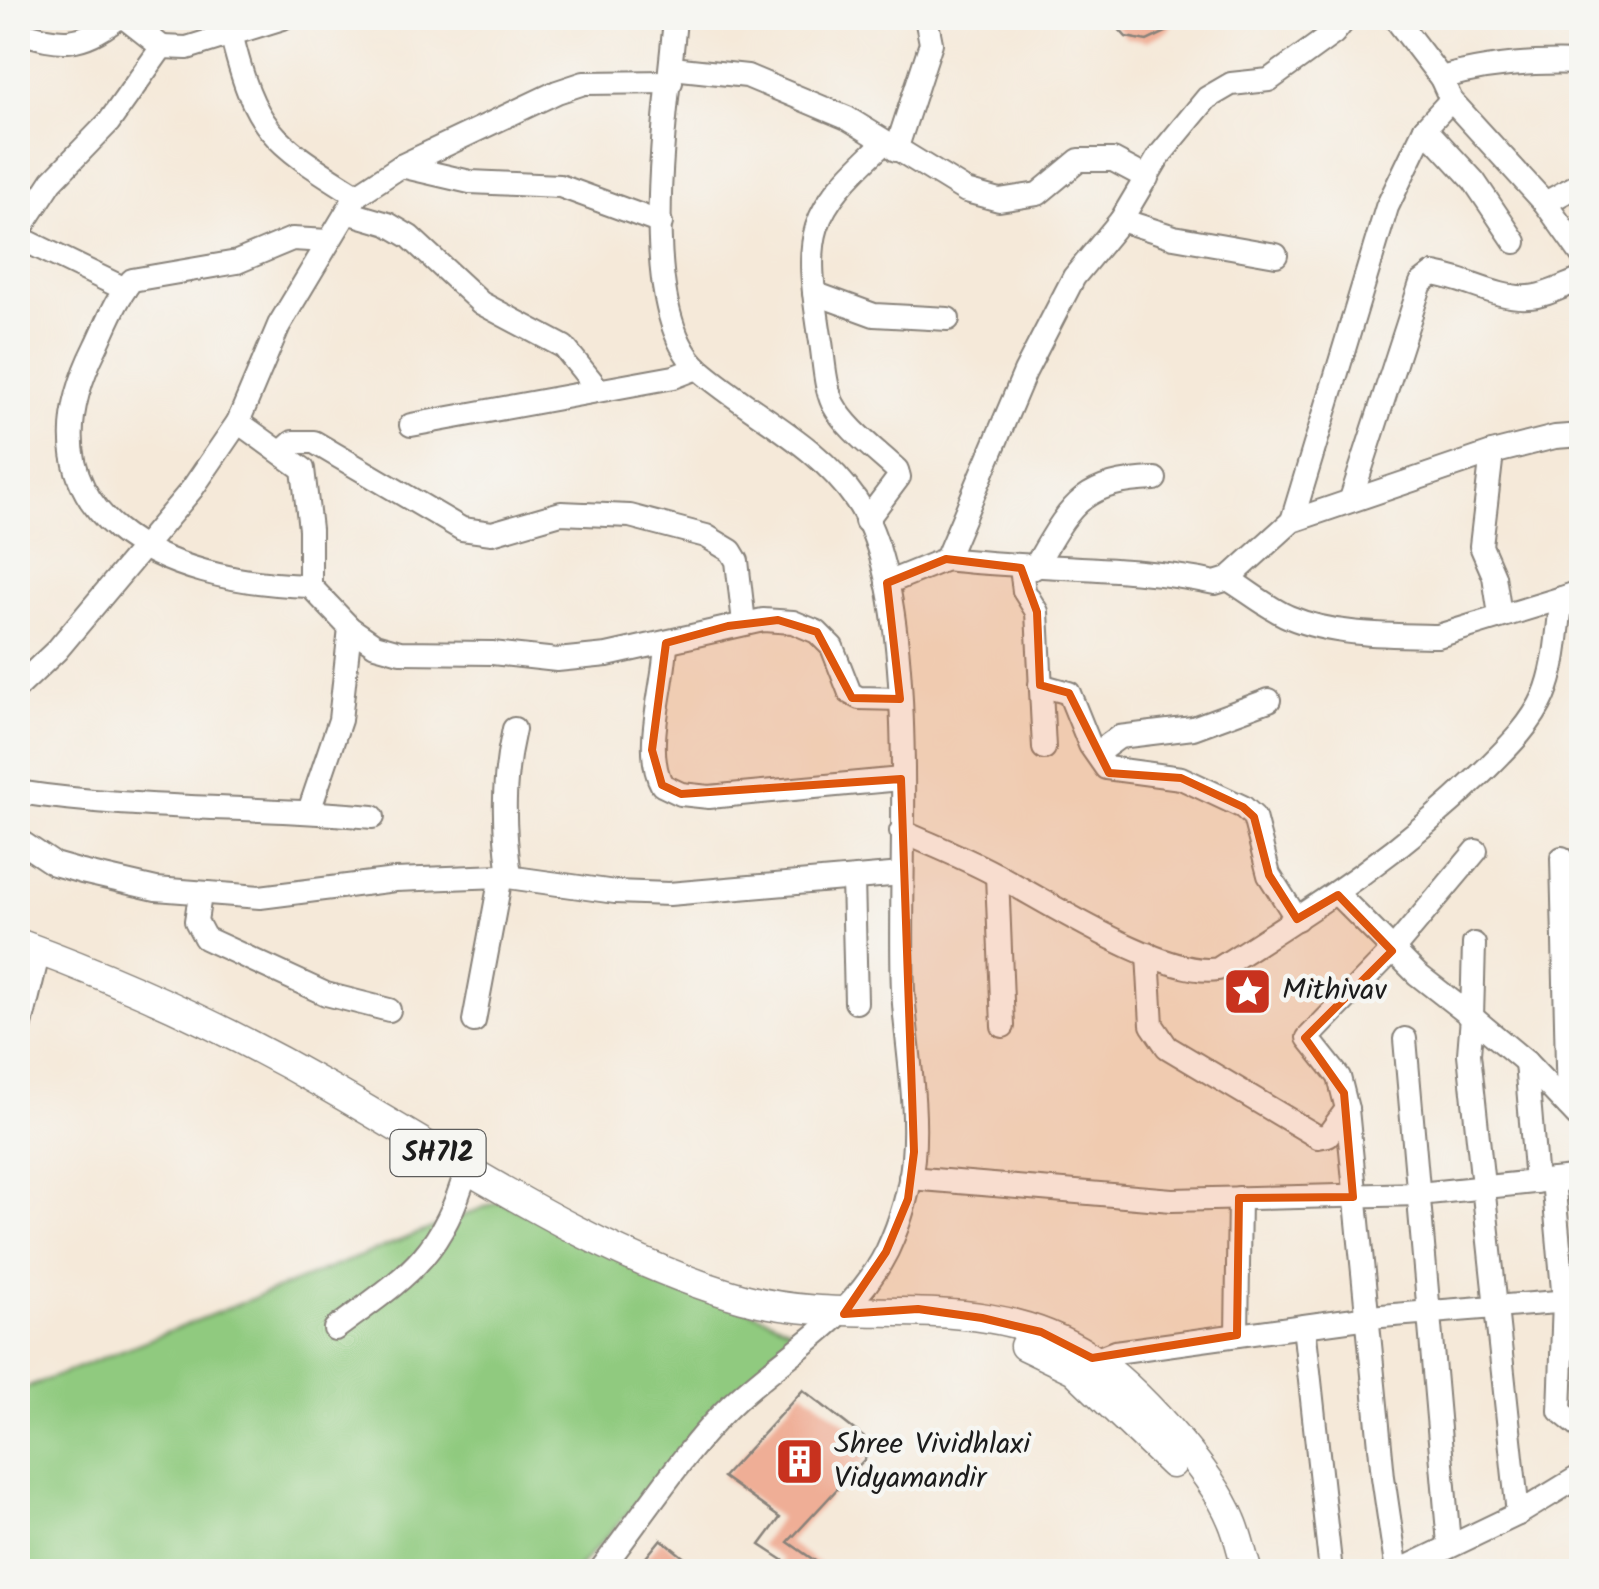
<svg xmlns="http://www.w3.org/2000/svg" width="1599" height="1589" font-family="Kalam,sans-serif">
<style>
.green{fill:#90ca7f;stroke:#56734e;stroke-width:2.5}
.building{fill:#efae96}
.lines{fill:none;stroke-linecap:round;stroke-linejoin:round}
.minor-casing{stroke:#88827a;stroke-width:26}
.major-casing{stroke:#88827a;stroke-width:31}
.minor{stroke:#fff;stroke-width:22}
.major{stroke:#fff;stroke-width:28}
.marked{fill:#de560d;fill-opacity:0.2;stroke:#de560d;stroke-width:8;stroke-linejoin:round}
.labels{text-anchor:middle;dominant-baseline:central;stroke-width:9;stroke-linejoin:round;paint-order:stroke}
.shield{fill:#f6f6f2;stroke:#5d5d5c;stroke-width:2.5}
.shield-label{font-size:28px;font-weight:bold;fill:#1c1c1c}
.poi-label{font-size:30px;fill:#1c1c1c;stroke:#f6f6f2;text-anchor:start}
</style>
<rect width="100%" height="100%" fill="#f6f6f2"/>
<filter id="ink" filterUnits="userSpaceOnUse"><feTurbulence type="fractalNoise" baseFrequency=".01" numOctaves="2"/><feDisplacementMap in="SourceGraphic" scale="20" xChannelSelector="R" yChannelSelector="G"/><feConvolveMatrix kernelMatrix="1 2 1 2 8 2 1 2 1" color-interpolation-filters="sRGB"/></filter>
<filter id="wash" filterUnits="userSpaceOnUse"><feTurbulence type="fractalNoise" baseFrequency=".0048" numOctaves="4" result="noise"/><feDisplacementMap in="SourceGraphic" scale="40" xChannelSelector="R" yChannelSelector="G"/><feGaussianBlur stdDeviation="2.25" result="paint"/><feColorMatrix in="noise" values="0 0 0 0 0 0 0 0 0 0 0 0 0 0 0 0 0 1.4 0 .05"/><feComposite in="paint" operator="in"/></filter>
<g filter="url(#wash)">
<rect width="100%" height="100%" fill="#f5e9d9"/>
<polygon class="green" points="500,1201 796,1331 575,1571 35,1572 18,1566 18,1391"/>
<g id="blocks">
<g class="building">
<polygon points="1109,18 1176,18 1168,31 1147,41 1126,37"/>
<polygon points="803,1390 876,1447 788,1542 831,1572 775,1572 783,1560 760,1545 780,1518 723,1477"/>
<polygon points="661,1539 702,1572 634,1572"/>
</g>
</g>
</g>
<g filter="url(#ink)">
<use href="#blocks" fill-opacity="0" stroke="#88827a" stroke-width="2.5"/>
<g class="lines">
<defs>
<g id="minor">
<polyline points="125,18 162,47"/>
<polyline points="1395,18 1441,78 1451,100 1545,203 1582,255"/>
<path d="M18,32C62,44 79,48 118,18"/>
<path d="M231,33C255,133 273,142 357,195"/>
<polyline points="162,47 187,48 283,18"/>
<polyline points="672,68 747,76 847,118 966,191 999,200 1038,194 1079,160 1113,160 1147,178"/>
<path d="M1441,78C1488,64 1533,61 1582,63"/>
<polyline points="1425,128 1474,181 1515,242"/>
<polyline points="896,150 931,43 926,18"/>
<polyline points="401,166 470,182 560,186 661,223"/>
<polyline points="1545,203 1582,183"/>
<polyline points="347,212 388,224 410,237 481,303 564,347 597,388"/>
<polyline points="1121,220 1174,237 1276,255"/>
<polyline points="18,233 52,181 109,122 162,47"/>
<polyline points="18,237 125,289"/>
<polyline points="814,293 874,315 948,319"/>
<polyline points="238,422 303,469 310,529 310,586 350,628 375,645 400,652 492,653 557,660 607,655 763,620 793,622 817,632 832,647 850,693 859,698 900,699"/>
<polyline points="411,425 674,377 697,368"/>
<polyline points="283,451 293,442 314,442 462,529 492,533 561,513 630,516 706,536 731,551 737,561 744,623"/>
<polyline points="1492,453 1481,546 1494,576 1500,615"/>
<path d="M1351,499L1421,283L1433,274C1465,278 1496,299 1528,297C1545,297 1565,285 1582,279"/>
<path d="M866,521L899,477L897,470C876,450 847,430 833,404C824,385 824,357 820,336C804,232 806,214 885,142"/>
<polyline points="1292,521 1387,207 1425,128 1451,100"/>
<path d="M946,559C1036,570 1126,564 1215,583L1228,579L1292,521L1492,453L1555,437L1582,435"/>
<polyline points="1021,568 1024,591 1037,612 1044,748"/>
<path d="M1034,568C1071,506 1079,482 1155,479"/>
<path d="M1228,579C1248,591 1268,608 1289,617C1334,636 1390,635 1438,636L1562,598"/>
<polyline points="887,583 946,559 1025,372 1074,277 1121,220 1159,156 1207,98 1231,84 1269,80 1334,33 1346,18"/>
<path d="M310,586C166,583 11,517 96,347C107,324 116,299 132,280L237,262L292,239L329,241"/>
<path d="M666,643C665,686 642,749 662,785L681,794L709,797L901,779"/>
<polyline points="1040,685 1069,693 1090,745 1106,768 1181,778 1243,807 1254,817 1269,875 1297,919"/>
<polyline points="18,687 57,650 192,489 238,422 279,325 357,195 401,166 557,92 584,83 671,82"/>
<polyline points="1097,753 1119,737 1193,728 1269,700"/>
<path d="M18,792C135,810 254,806 373,817"/>
<polyline points="309,811 340,720 350,628"/>
<path d="M901,831C932,845 963,857 993,873C1043,899 1165,979 1218,969C1318,905 1396,857 1482,773C1505,750 1531,726 1544,696C1557,665 1557,631 1562,598L1582,591"/>
<polyline points="18,840 54,864 82,872 156,889 260,897 395,880 501,876 615,892 669,894 902,874"/>
<polyline points="1476,851 1392,951 1308,1038 1339,1077 1347,1109 1383,1477 1397,1572 1518,1514 1582,1475"/>
<polyline points="1562,858 1568,1106"/>
<polyline points="997,875 1003,1026"/>
<path d="M510,876C503,824 502,781 514,729"/>
<polyline points="853,879 856,1002"/>
<polyline points="200,895 196,921 205,938 326,994 389,1010"/>
<polyline points="1338,895 1417,974 1472,1017 1474,944"/>
<polyline points="1148,954 1152,1025 1167,1047 1318,1137 1328,1135 1347,1109"/>
<polyline points="474,1021 501,876"/>
<polyline points="18,1037 39,951"/>
<polyline points="1405,1039 1449,1544"/>
<polyline points="1526,1062 1536,1182"/>
<polyline points="910,1178 1172,1200 1419,1194 1582,1177"/>
<polyline points="1553,1180 1564,1301 1560,1411 1582,1429"/>
<polyline points="1304,1326 1331,1572"/>
<path d="M335,1329C405,1277 441,1258 466,1171"/>
<polyline points="1237,1335 1239,1198"/>
<polyline points="1081,1365 1115,1352 1369,1317 1582,1300"/>
<polyline points="1518,1514 1469,1054 1472,1017 1526,1062 1582,1121"/>
<path d="M599,1572C639,1521 686,1448 731,1405C785,1353 852,1321 887,1251C901,1221 910,1190 913,1158C918,1103 906,1044 903,990C897,868 923,597 856,500C816,442 752,415 700,370C632,311 669,101 675,18"/>
</g>
<g id="major">
<path d="M18,943C125,982 227,1029 326,1086C456,1160 598,1258 743,1298C859,1330 980,1285 1089,1356C1135,1386 1212,1471 1232,1521C1239,1537 1242,1555 1248,1572"/>
<polyline points="1024,1346 1074,1370 1172,1464"/>
</g>
</defs>
<use href="#minor" class="minor-casing"/>
<use href="#major" class="major-casing"/>
<use href="#minor" class="minor"/>
<use href="#major" class="major"/>
</g>
</g>
<path class="marked" d="M946,559L1021,568L1037,612L1040,685L1069,693L1109,773L1181,778L1243,807L1254,817L1269,875L1297,919L1338,895L1392,951L1305,1038L1344,1093L1353,1197L1239,1198L1237,1335L1092,1358L1041,1332L982,1318L918,1309L844,1314L886,1252L908,1199L914,1152L901,779L681,794L662,785L652,750L666,643L728,626L778,620L817,632L852,698L900,699L887,583Z"/>
<defs>
<symbol id="sight-square" viewBox="-11 -11 22 22"><rect x="-9" y="-9" width="18" height="18" rx="4" fill="#c8321e" stroke="#f6f6f2"/><path d="M0-6L1.8-2.2L6-1.7L2.9 1.2L3.7 5.4L0 3.3L-3.7 5.4L-2.9 1.2L-6-1.7L-1.8-2.2Z" fill="#fff"/></symbol>
<symbol id="building-square" viewBox="-11 -11 22 22"><rect x="-9" y="-9" width="18" height="18" rx="4" fill="#c8321e" stroke="#f6f6f2"/><path d="M-4-6H4V6H1V3H-1V6H-4ZM-2.5-4.3h1.7v1.8h-1.7ZM.8-4.3h1.7v1.8H.8ZM-2.5-1h1.7V.8h-1.7ZM.8-1h1.7V.8H.8Z" fill="#fff"/></symbol>
</defs>
<g fill-rule="evenodd">
<use href="#sight-square" x="1220" y="964" width="55" height="55"/>
<use href="#building-square" x="772" y="1434" width="55" height="55"/>
</g>
<g class="labels">
<rect class="shield" x="390.5" y="1130" width="95" height="46" rx="8"/>
<g class="shield-label">
<text x="438" y="1153">SH712</text>
</g>
<g class="poi-label">
<text x="1282" y="991">Mithivav</text>
<text x="834" y="1445">Shree Vividhlaxi<tspan x="834" dy="34">Vidyamandir</tspan></text>
</g>
</g>
<rect width="1599" height="1589" fill="none" stroke="#f6f6f2" stroke-width="60"/>
</svg>
